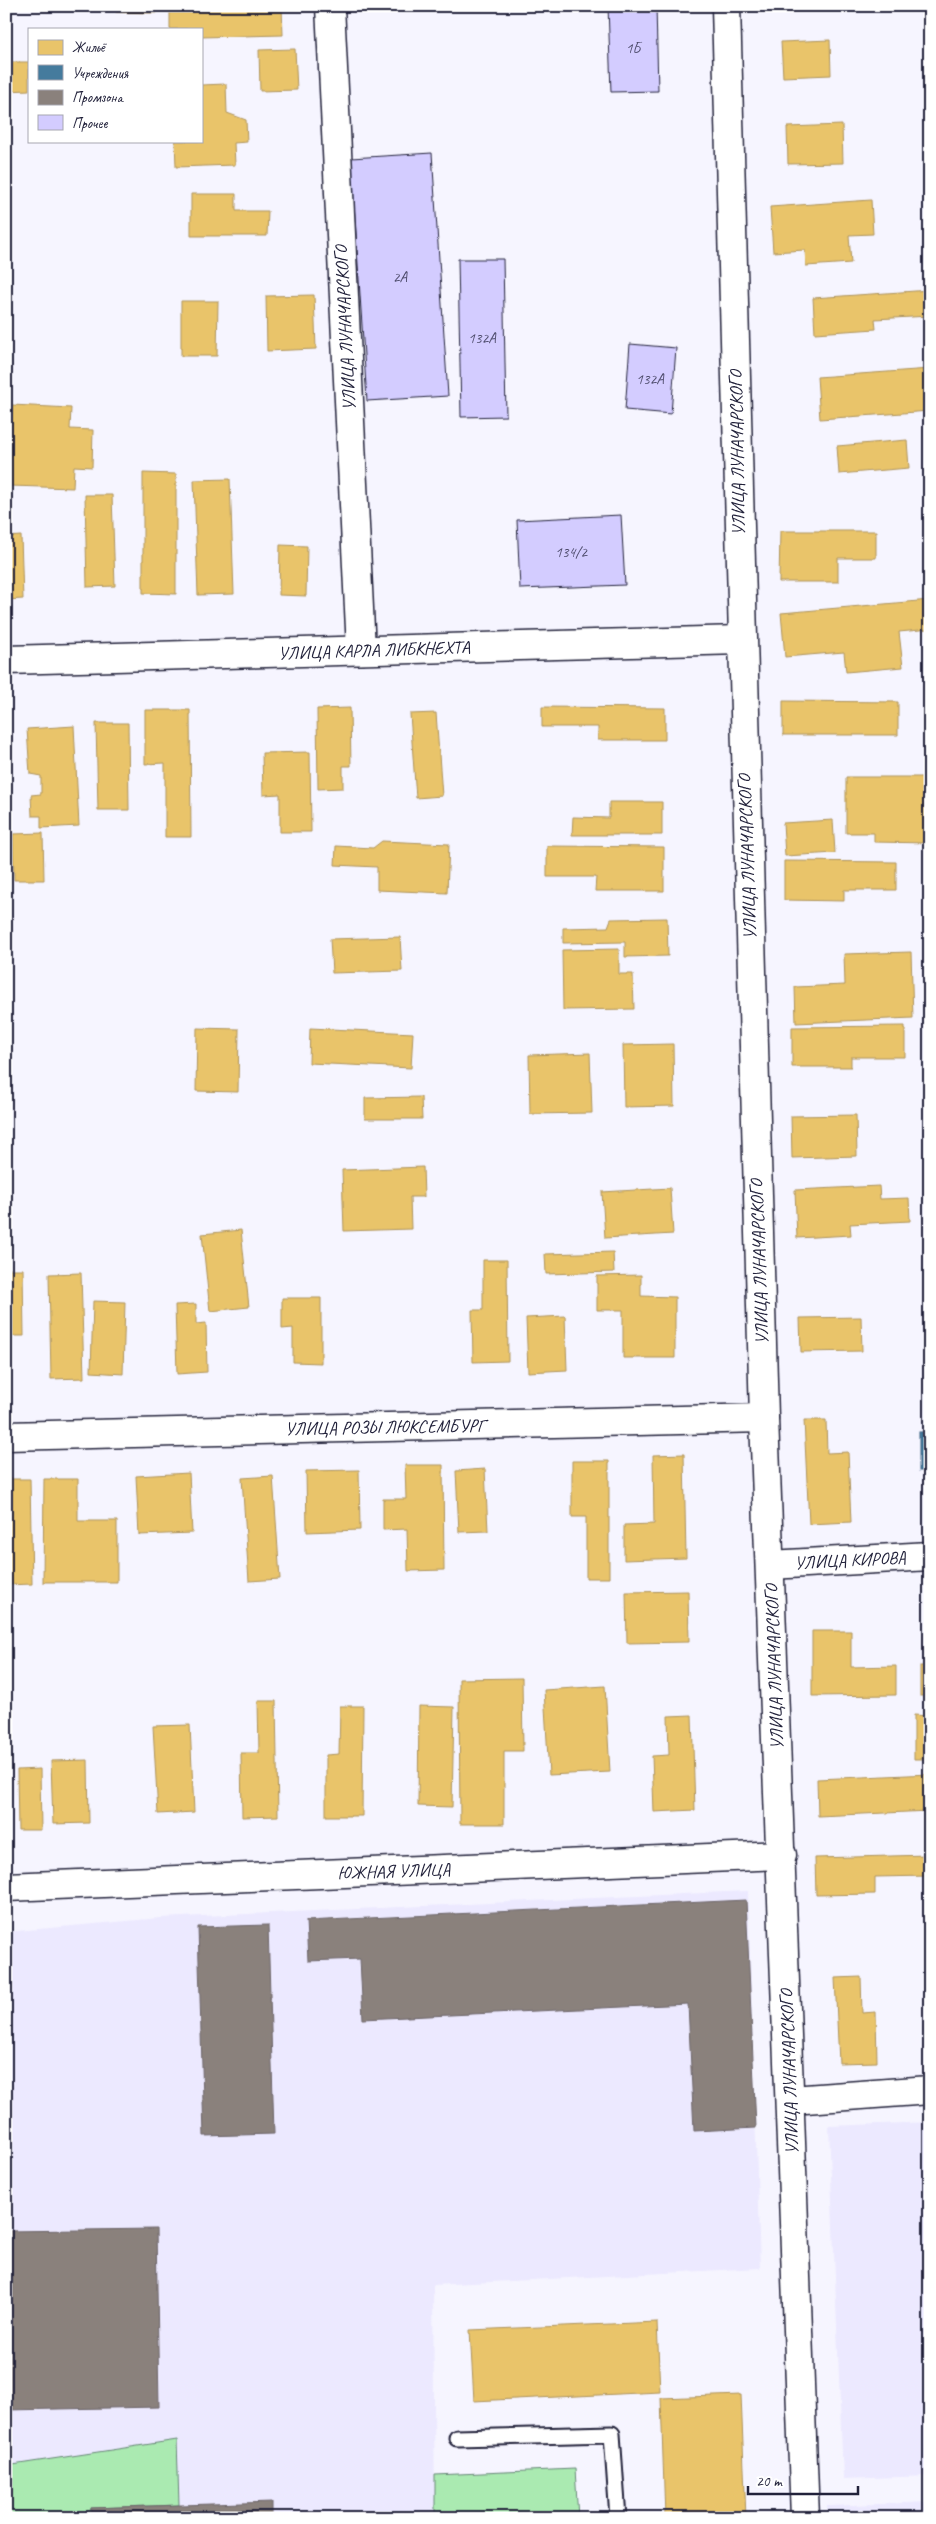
<svg xmlns="http://www.w3.org/2000/svg" width="936" height="2524" font-family="Caveat,sans-serif">
<style>
.built{fill:#ece9ff}
.green{fill:#aaeab1;stroke:#668676}
.homes{fill:#e9c46a;stroke:#ad935c}
.public{fill:#457b9d;stroke:#3a6080}
.industry{fill:#8a817c;stroke:#6b6468}
.building{fill:#d3ccff;stroke:#22223b}
.lines{fill:none;stroke-linecap:round;stroke-linejoin:round}
.service-casing{stroke:#22223b;stroke-width:19}
.minor-casing{stroke:#22223b;stroke-width:31}
.tertiary-casing{stroke:#22223b;stroke-width:31}
.service{stroke:#fff;stroke-width:15}
.minor{stroke:#fff;stroke-width:28}
.tertiary{stroke:#fff;stroke-width:28}
.labels{text-anchor:middle;dominant-baseline:central;stroke-width:5;stroke-linejoin:round;paint-order:stroke}
.number-label{font-size:15px;fill:#4e4c6c}
.street-label{font-size:18px;fill:#22223b;stroke:#fff}
</style>
<rect width="100%" height="100%" fill="#f6f5ff"/>
<filter id="ink" filterUnits="userSpaceOnUse"><feTurbulence type="fractalNoise" baseFrequency=".02" numOctaves="2"/><feDisplacementMap in="SourceGraphic" scale="10" xChannelSelector="R" yChannelSelector="G"/><feConvolveMatrix kernelMatrix="1 2 1 2 8 2 1 2 1" color-interpolation-filters="sRGB"/></filter>
<g filter="url(#ink)">
<g class="built">
<polygon points="748,1891 760,2268 433,2285 435,2518 272,2518 271,2502 179,2505 177,2440 6,2466 6,1932 160,1918"/>
<polygon points="930,2122 930,2476 843,2479 829,2126"/>
<polygon points="930,2502 930,2518 828,2518 827,2506"/>
</g>
<g class="green">
<polygon points="177,2440 179,2505 91,2508 91,2518 6,2518 6,2466"/>
<polygon points="575,2469 578,2518 435,2518 435,2475"/>
</g>
<g class="homes">
<polygon points="116,6 156,6 156,13 116,12"/>
<polygon points="282,6 283,35 201,37 201,29 170,29 170,8"/>
<polygon points="830,40 831,75 783,77 781,42"/>
<polygon points="295,49 297,90 260,91 259,50"/>
<polygon points="6,62 29,62 29,90 7,91"/>
<polygon points="226,84 227,113 246,120 247,142 234,143 235,165 176,167 175,141 201,141 201,85"/>
<polygon points="842,125 843,163 788,164 787,127"/>
<polygon points="191,194 236,194 236,211 268,211 267,236 191,236"/>
<polygon points="871,200 873,234 849,235 851,263 806,266 805,250 773,252 770,207"/>
<polygon points="930,290 930,316 875,319 876,329 815,333 813,298"/>
<polygon points="314,295 316,349 267,351 266,296"/>
<polygon points="181,301 218,301 217,356 181,356"/>
<polygon points="930,369 930,411 820,419 817,377"/>
<polygon points="12,405 71,408 70,429 93,430 92,467 74,466 73,488 10,486"/>
<polygon points="907,440 909,468 839,474 837,446"/>
<polygon points="143,473 176,474 176,594 143,593"/>
<polygon points="230,479 234,594 198,595 194,480"/>
<polygon points="85,495 112,495 115,586 87,587"/>
<polygon points="780,531 876,531 876,558 838,558 838,582 779,582"/>
<polygon points="21,536 23,599 6,600 6,537"/>
<polygon points="280,545 307,546 306,596 279,595"/>
<polygon points="930,600 930,629 899,632 903,667 846,672 844,652 785,657 781,613"/>
<polygon points="783,701 898,702 898,735 783,735"/>
<polygon points="542,707 665,708 665,740 598,740 598,727 542,727"/>
<polygon points="350,708 351,766 343,766 343,788 318,789 317,709"/>
<polygon points="145,710 190,710 191,837 165,837 165,763 145,764"/>
<polygon points="436,713 442,796 416,798 410,714"/>
<polygon points="96,723 128,723 129,810 98,810"/>
<polygon points="74,726 79,826 41,828 41,816 32,816 31,795 41,794 41,776 30,774 27,729"/>
<polygon points="310,752 311,832 280,832 280,794 263,795 262,753"/>
<polygon points="846,777 929,777 928,843 874,842 874,833 846,833"/>
<polygon points="609,802 662,802 662,835 572,835 573,817 609,818"/>
<polygon points="833,820 835,853 785,856 783,823"/>
<polygon points="43,833 44,880 14,880 13,834"/>
<polygon points="382,841 449,844 447,893 377,890 377,867 335,865 336,846 373,848"/>
<polygon points="547,846 664,847 664,891 595,891 596,877 547,877"/>
<polygon points="784,861 896,862 896,890 844,890 844,901 784,900"/>
<polygon points="667,918 668,956 625,957 625,942 563,943 563,928 608,927 611,919"/>
<polygon points="400,937 402,971 332,973 330,939"/>
<polygon points="619,949 619,974 633,974 634,1009 563,1010 562,950"/>
<polygon points="911,952 913,1018 796,1023 795,987 845,985 844,954"/>
<polygon points="905,1026 905,1057 851,1057 851,1067 792,1067 792,1027"/>
<polygon points="197,1028 239,1029 238,1092 196,1091"/>
<polygon points="310,1028 413,1033 411,1068 309,1063"/>
<polygon points="673,1044 674,1106 624,1107 623,1045"/>
<polygon points="590,1053 592,1113 530,1114 529,1055"/>
<polygon points="421,1097 422,1119 365,1119 365,1098"/>
<polygon points="856,1115 857,1156 792,1158 791,1116"/>
<polygon points="423,1167 424,1197 410,1197 411,1229 344,1231 342,1170"/>
<polygon points="879,1186 880,1199 909,1198 910,1221 850,1224 851,1235 797,1238 795,1190"/>
<polygon points="670,1188 673,1234 605,1238 602,1192"/>
<polygon points="241,1230 249,1307 210,1311 202,1234"/>
<polygon points="613,1252 614,1272 546,1274 545,1254"/>
<polygon points="483,1260 507,1260 508,1361 473,1362 472,1310 483,1310"/>
<polygon points="6,1269 23,1269 24,1336 6,1336"/>
<polygon points="81,1273 84,1378 51,1379 49,1274"/>
<polygon points="641,1275 641,1296 675,1297 675,1358 623,1358 623,1310 597,1310 597,1276"/>
<polygon points="282,1298 321,1298 321,1363 293,1362 293,1328 282,1329"/>
<polygon points="93,1301 125,1302 123,1374 91,1372"/>
<polygon points="196,1304 196,1324 206,1323 207,1372 177,1374 175,1305"/>
<polygon points="565,1316 567,1370 528,1372 526,1318"/>
<polygon points="861,1317 862,1351 801,1352 800,1318"/>
<polygon points="804,1420 826,1420 827,1453 848,1452 851,1522 809,1524"/>
<polygon points="684,1454 686,1558 624,1560 624,1525 654,1524 653,1455"/>
<polygon points="572,1461 609,1461 609,1578 586,1578 586,1517 572,1517"/>
<polygon points="405,1465 443,1465 444,1570 408,1571 407,1529 383,1530 383,1499 406,1499"/>
<polygon points="485,1469 488,1531 459,1532 456,1471"/>
<polygon points="359,1470 360,1530 307,1532 306,1471"/>
<polygon points="189,1473 192,1533 139,1535 136,1476"/>
<polygon points="273,1476 280,1579 249,1581 242,1478"/>
<polygon points="6,1479 30,1479 32,1584 6,1585"/>
<polygon points="44,1479 78,1479 78,1521 117,1521 117,1582 43,1582"/>
<polygon points="688,1591 689,1642 627,1643 626,1592"/>
<polygon points="812,1631 851,1631 851,1667 896,1666 896,1695 812,1696"/>
<rect x="920" y="1666" width="10" height="30"/>
<polygon points="522,1678 523,1751 504,1751 504,1824 460,1824 459,1679"/>
<polygon points="605,1686 610,1772 549,1775 544,1690"/>
<polygon points="258,1701 276,1701 278,1816 242,1817 241,1753 259,1753"/>
<polygon points="340,1706 363,1706 362,1816 326,1816 326,1755 339,1754"/>
<polygon points="419,1706 454,1707 452,1807 418,1806"/>
<polygon points="692,1715 695,1810 654,1812 652,1756 669,1755 668,1716"/>
<polygon points="914,1715 930,1716 930,1759 914,1759"/>
<polygon points="190,1725 194,1812 158,1814 153,1726"/>
<polygon points="88,1760 89,1823 53,1824 51,1761"/>
<polygon points="40,1769 41,1830 18,1830 17,1770"/>
<polygon points="930,1774 930,1811 818,1816 817,1779"/>
<polygon points="928,1855 929,1876 875,1877 875,1894 816,1895 815,1858"/>
<polygon points="861,1977 862,2013 876,2012 877,2062 839,2063 835,1978"/>
<polygon points="657,2322 660,2392 474,2401 470,2330"/>
<polygon points="741,2395 746,2518 665,2518 661,2398"/>
</g>
<rect class="public" x="919" y="1432" width="11" height="39"/>
<g class="industry">
<polygon points="746,1900 756,2128 694,2131 688,2004 363,2019 360,1959 308,1961 306,1921"/>
<polygon points="268,1925 274,2134 204,2136 198,1927"/>
<polygon points="156,2229 159,2407 6,2410 6,2231"/>
<polygon points="272,2502 272,2518 91,2518 91,2508"/>
</g>
<g class="building">
<polygon points="608,6 656,6 658,91 611,92"/>
<polygon points="432,153 448,396 367,401 351,158"/>
<polygon points="458,259 503,259 506,416 461,417"/>
<polygon points="630,344 676,348 671,414 625,410"/>
<polygon points="621,515 625,585 520,589 517,520"/>
</g>
<g class="lines">
<defs>
<polyline id="service" points="457,2438 612,2434 618,2518"/>
<g id="minor">
<polyline points="330,6 361,650"/>
<polyline points="6,660 741,640"/>
<polyline points="6,1436 764,1418"/>
<polyline points="791,2100 930,2090"/>
</g>
<g id="tertiary">
<polyline points="726,6 764,1418 805,2518"/>
<polyline points="770,1565 930,1556"/>
<polyline points="6,1887 782,1855"/>
</g>
</defs>
<use href="#service" class="service-casing"/>
<use href="#minor" class="minor-casing"/>
<use href="#tertiary" class="tertiary-casing"/>
<use href="#service" class="service"/>
<use href="#minor" class="minor"/>
<use href="#tertiary" class="tertiary"/>
</g>
</g>
<g class="labels">
<g class="number-label">
<text x="633" y="48">1Б</text>
<text x="400" y="277">2А</text>
<text x="482" y="338">132А</text>
<text x="650" y="379">132А</text>
<text x="571" y="552">134/2</text>
</g>
<g class="street-label">
<text transform="translate(345 328) rotate(-93)">УЛИЦА ЛУНАЧАРСКОГО</text>
<text transform="translate(737 453) rotate(-91)">УЛИЦА ЛУНАЧАРСКОГО</text>
<text transform="translate(374 650) rotate(-2)">УЛИЦА КАРЛА ЛИБКНЕХТА</text>
<text transform="translate(747 857) rotate(-92)">УЛИЦА ЛУНАЧАРСКОГО</text>
<text transform="translate(759 1262) rotate(-92)">УЛИЦА ЛУНАЧАРСКОГО</text>
<text transform="translate(385 1427) rotate(-1)">УЛИЦА РОЗЫ ЛЮКСЕМБУРГ</text>
<text transform="translate(850 1560) rotate(-3)">УЛИЦА КИРОВА</text>
<text transform="translate(774 1667) rotate(-92)">УЛИЦА ЛУНАЧАРСКОГО</text>
<text transform="translate(394 1871) rotate(-2)">ЮЖНАЯ УЛИЦА</text>
<text transform="translate(789 2072) rotate(-92)">УЛИЦА ЛУНАЧАРСКОГО</text>
</g>
</g>
<rect width="936" height="2524" fill="none" stroke="#fff" stroke-width="25"/>
<rect x="12" y="12" width="911" height="2499" fill="none" stroke="#22223b" stroke-width="2" filter="url(#ink)"/>
<rect x="28" y="28" width="175" height="115" fill="#ffffff" stroke="#a7a7b1"/>
<rect x="38" y="40" width="25" height="15" fill="#e9c46a" stroke="#a7a7b1"/>
<text x="72" y="52" font-size="15" fill="#22223b">Жильё</text>
<rect x="38" y="65" width="25" height="15" fill="#457b9d" stroke="#a7a7b1"/>
<text x="72" y="78" font-size="15" fill="#22223b">Учреждения</text>
<rect x="38" y="90" width="25" height="15" fill="#8a817c" stroke="#a7a7b1"/>
<text x="72" y="102" font-size="15" fill="#22223b">Промзона</text>
<rect x="38" y="115" width="25" height="15" fill="#d3ccff" stroke="#a7a7b1"/>
<text x="72" y="128" font-size="15" fill="#22223b">Прочее</text>
<path d="M748 2486v8h110v-8" fill="none" stroke="#22223b" stroke-width="2.5"/>
<text x="756" y="2486" font-size="15" fill="#22223b" stroke="#ffffff" stroke-width="4" paint-order="stroke">20 m</text>
</svg>
